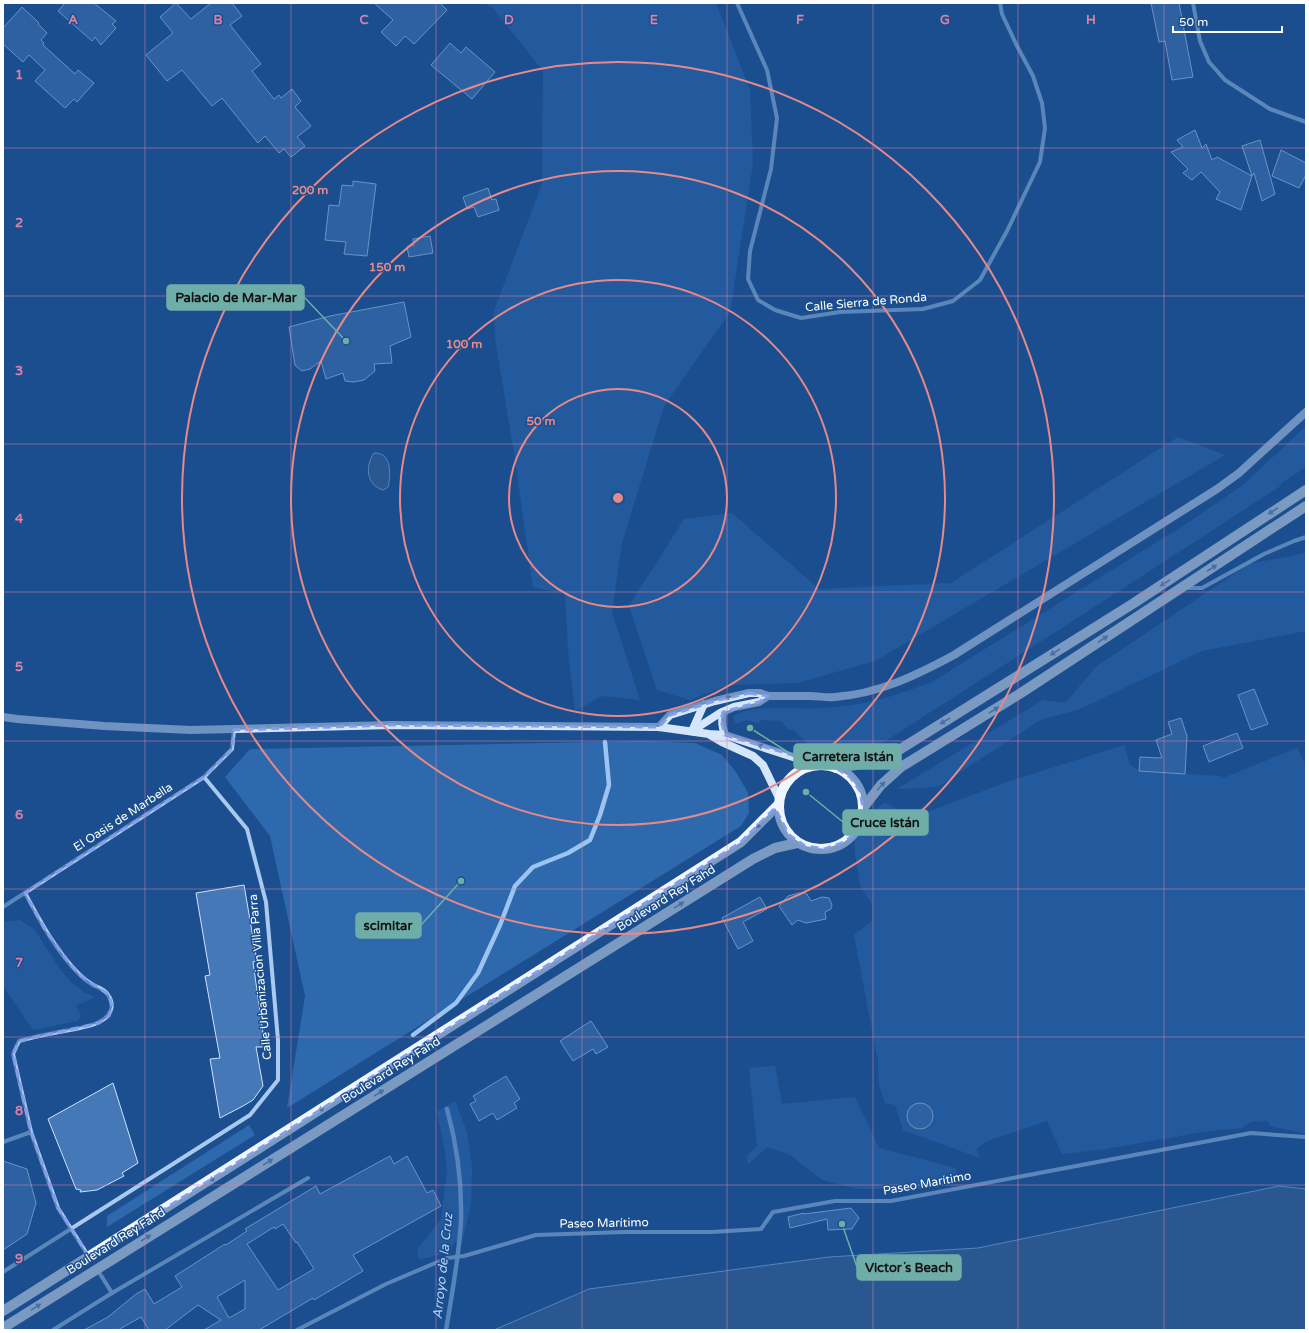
<svg xmlns="http://www.w3.org/2000/svg" width="1309" height="1333" font-family="'Varela Round',sans-serif">
<style>
.green{fill:#2e69ad}
.water{fill:#3c6290;stroke:#9cc4f0}
.lines{fill:none;stroke-linecap:round;stroke-linejoin:round}
.stream{stroke:#9cc4f0;stroke-width:4.5}
.building{fill:#4478b7;stroke:#cfe3fa;fill-rule:evenodd}
.street{stroke:#a9c9ee;stroke-width:4}
.secondary{stroke:#d6e6fa;stroke-width:8}
.primary{stroke:#f0f6ff;stroke-width:10}
.oneway{fill:#7b9ac1}
.oneway2{fill:#668bba}
.marked{fill:none;stroke:#839eea;stroke-width:3;stroke-dasharray:8 5;stroke-linejoin:round}
.grid{fill:none;stroke:#dd80a5;stroke-width:1;stroke-opacity:0.55}
.ring{fill:none;stroke:#e88989;stroke-width:2}
.labels{text-anchor:middle;dominant-baseline:central;stroke-width:3;stroke-linejoin:round;paint-order:stroke}
.street-label{font-size:12px;fill:#fff;stroke:#1b4f8f}
.water-label{font-size:13px;font-style:italic;fill:#b5d3f5;stroke:#1b4f8f}
.grid-label{font-size:13px;text-anchor:middle;font-weight:bold;fill:#dd80a5;stroke:#1b4f8f;stroke-width:3;stroke-linejoin:round;paint-order:stroke}
.centre{fill:#e88989;stroke:#1b4f8f;stroke-width:2}
.ring-label{font-size:12px;text-anchor:middle;font-weight:bold;fill:#e88989;stroke:#1b4f8f;stroke-width:3;stroke-linejoin:round;paint-order:stroke}
.leader{fill:none;stroke:#6fada8;stroke-width:1.5}
.callout-dot{fill:#6fada8;stroke:#1b4f8f;stroke-width:1.5}
.callout{fill:#6fada8;stroke:#6fada8;stroke-width:1.5}
.callout-label{font-size:13px;text-anchor:middle;font-weight:bold;fill:#111}
</style>
<rect width="100%" height="100%" fill="#1b4f8f"/>
<g class="green">
<polygon points="484,3 716,3 750,90 753,163 730,312 664,406 622,543 612,612 640,700 602,696 575,711 568,650 565,594 533,587 515,459 495,338 494,311 542,184 543,71 493,8"/>
<path d="M1306,426V467L1283,482L1279,487L1082,615L876,747L866,750L848,749L843,751L825,748L820,746L814,748L809,746L794,730H789L781,721L761,720L758,723L747,720L735,724L733,716C759,703 794,710 821,708C834,707 846,707 858,704C883,700 908,691 932,682L1186,524L1243,485Z"/>
<polygon points="1178,437 1225,455 875,661 797,683 729,685 690,700 657,690 629,606 684,519 732,513 819,589 951,583"/>
<polygon points="1306,553 1306,631 1202,651 1080,709 1040,720 939,786 925,788 897,789 1043,700 1065,703 1097,666 1249,564"/>
<polygon points="644,741 695,743 722,755 736,772 748,793 749,813 741,826 287,1108 305,996 270,836 225,777 250,749"/>
<polygon points="1124,745 1130,764 1139,771 1220,776 1223,778 1297,748 1306,765 1306,1134 1271,1126 1267,1121 1251,1122 1242,1128 1202,1132 1106,1149 1062,1154 1047,1121 987,1141 976,1149 980,1158 903,1130 895,1105 885,1103 879,1085 878,1061 854,935 872,921 872,904 860,885 855,853 854,824 885,803 903,812 917,813 933,810 1004,783"/>
<polygon points="20,920 34,929 60,969 72,983 85,993 95,997 76,1006 81,1015 78,1021 33,1030 3,986 3,922"/>
<polygon points="775,1066 782,1104 855,1097 879,1148 956,1168 957,1180 951,1184 921,1189 859,1189 822,1180 789,1154 767,1147 748,1164 747,1156 757,1146 749,1068"/>
<polygon points="455,1101 467,1132 472,1167 471,1203 462,1243 455,1242 449,1252 419,1260 417,1250 441,1219 447,1170 445,1150 437,1112"/>
<polygon points="249,1125 255,1135 107,1227 107,1216"/>
</g>
<g class="water">
<path d="M374,453C392,452 391,475 388,487L383,490C366,485 365,466 374,453Z"/>
<polygon points="1279,1186 1306,1189 1306,1330 494,1330 589,1289 829,1257 978,1248"/>
</g>
<g class="lines">
<g class="stream">
<polyline points="413,1035 456,1003 478,973 500,925 515,886 533,867 568,853 590,840 600,815 609,785 605,742"/>
<path d="M446,1330C452,1294 459,1257 461,1221C462,1183 457,1145 447,1109"/>
</g>
</g>
<g class="building">
<polygon points="65,3 94,3 116,21 112,24 116,28 101,45 95,37 92,41 58,11"/>
<polygon points="176,3 191,19 211,3 232,3 242,16 230,25 261,64 252,71 274,99 279,95 281,98 292,89 301,101 295,107 311,126 297,137 305,146 291,157 284,149 279,153 265,136 258,143 222,98 212,106 182,70 167,81 146,55 173,33 160,17"/>
<polygon points="374,3 440,3 447,10 414,44 405,36 396,46 381,32 393,20"/>
<polygon points="1151,3 1179,3 1193,77 1172,80 1165,41 1159,42"/>
<polygon points="22,7 39,23 38,24 47,33 41,40 44,43 43,45 75,74 78,70 94,83 77,102 74,99 65,108 35,81 45,70 29,55 23,62 3,44 3,28"/>
<polygon points="450,43 461,53 466,47 495,72 472,99 431,65"/>
<polygon points="1195,130 1202,148 1206,144 1212,160 1217,157 1252,176 1241,210 1216,199 1220,192 1201,172 1192,180 1183,173 1188,169 1171,152 1183,147 1177,140"/>
<polygon points="1260,140 1275,194 1262,201 1254,173 1252,176 1242,146"/>
<polygon points="1281,150 1306,163 1306,175 1299,188 1272,176"/>
<polygon points="353,181 376,184 367,256 344,254 346,242 325,240 329,205 339,206 342,185 353,186"/>
<polygon points="488,188 492,200 496,199 499,210 478,217 474,207 467,209 463,197"/>
<polygon points="430,236 433,253 409,257 407,247 414,245 413,239"/>
<polygon points="404,302 411,337 390,346 392,363 374,364 375,371 364,380 354,382 345,381 343,373 326,379 321,361 310,369 302,371 295,365 289,327 330,316"/>
<polygon points="1254,689 1268,724 1251,730 1238,695"/>
<polygon points="1181,718 1187,736 1185,774 1139,771 1140,757 1162,758 1156,740 1172,734 1168,722"/>
<polygon points="1237,733 1243,748 1209,762 1203,746"/>
<polygon points="244,885 257,961 253,962 265,1047 256,1047 263,1086 253,1100 243,1106 220,1118 210,1059 220,1058 205,976 210,975 196,893"/>
<polygon points="799,893 806,893 811,901 822,897 829,898 832,905 831,909 825,912 826,919 806,923 798,920 792,925 779,906 788,896"/>
<polygon points="760,897 767,909 743,922 753,941 738,949 722,918"/>
<polygon points="591,1021 608,1047 596,1054 593,1049 573,1061 560,1041"/>
<polygon points="506,1076 520,1099 514,1103 517,1108 497,1120 493,1113 479,1121 470,1104 476,1101 473,1096"/>
<polygon points="113,1083 138,1163 122,1173 124,1176 97,1190 80,1192 81,1190 76,1189 48,1119"/>
<circle cx="920" cy="1116" r="13"/>
<path d="M390,1156L394,1164L407,1156L427,1193L433,1190L441,1206L353,1255L363,1271L314,1300L313,1298L259,1330H204L221,1320L198,1305L165,1330H149L141,1317L118,1330H84L108,1317L136,1294L145,1289L154,1304L182,1287L175,1276L225,1244L226,1245L247,1231L245,1229L316,1186L320,1194ZM283,1224L296,1243L297,1242L314,1269L278,1290L247,1244L274,1227L275,1229ZM245,1280V1309L229,1318L217,1297Z"/>
<polygon points="3,1161 27,1169 36,1203 27,1234 3,1250"/>
<polygon points="851,1208 859,1218 852,1229 828,1230 827,1219 790,1228 788,1217 804,1213 804,1214"/>
</g>
<g class="lines">
<g class="street">
<polyline points="737,3 767,70 777,118 771,169 750,251 748,279 758,300 775,310 801,318 840,312 923,309 953,301 980,280 1007,231 1040,162 1045,128 1042,103 1033,76 1016,44 1002,14 1000,3"/>
<polyline points="1193,3 1200,41 1209,62 1225,80 1270,109 1306,122"/>
<polyline points="1185,588 1202,588 1264,554 1294,541 1306,537"/>
<path d="M25,893C40,921 56,951 79,974C83,978 88,982 93,985C99,988 105,989 108,995C116,1006 110,1017 99,1022C90,1027 79,1028 70,1030C53,1033 36,1036 19,1041L13,1054L31,1132L58,1208L89,1257"/>
<polyline points="3,907 204,777 232,749 234,730"/>
<polyline points="3,1142 31,1132"/>
<polyline points="97,1269 112,1293"/>
<polyline points="3,1272 250,1115 278,1080 278,1040 266,902 247,829 204,777"/>
<polyline points="53,1330 112,1293 308,1178"/>
<polyline points="297,1330 386,1284 447,1258 464,1256 536,1235 624,1232 711,1232 761,1229 773,1212 835,1201 891,1201 1251,1133 1306,1137"/>
</g>
<g class="secondary">
<path d="M723,712C721,721 722,727 725,735"/>
<polyline points="3,717 17,719 104,726 191,730 392,725 659,727 709,734 725,735 796,758 827,766"/>
<path d="M659,727L670,715L715,701L749,693H760L768,696C782,696 796,696 810,696C818,696 827,698 835,697C878,694 917,675 954,655L1217,489L1239,473L1306,412"/>
<polyline points="692,731 720,713 734,707 759,702 768,696"/>
<polyline points="692,731 704,704"/>
<polyline points="710,735 722,742 753,756 763,765 779,798"/>
</g>
<g class="primary">
<circle cx="821" cy="807" r="42"/>
<path d="M836,768C862,764 876,763 899,750L1134,603L1306,490"/>
<polyline points="863,808 881,785 901,767 1021,693 1306,506"/>
<polyline points="3,1311 741,842 778,805"/>
<polyline points="3,1328 753,859 775,848 797,843"/>
</g>
</g>
<defs><path id="oneway-solid" d="M-6-.8H1V-3.2L6.5 0L1 3.2V.8H-6Z"/></defs>
<g class="oneway">
<use href="#oneway-solid" transform="translate(1273 511) rotate(147)"/>
<use href="#oneway-solid" transform="translate(1212 568) rotate(-33)"/>
<use href="#oneway-solid" transform="translate(1165 583) rotate(147)"/>
<use href="#oneway-solid" transform="translate(1103 639) rotate(-33)"/>
<use href="#oneway-solid" transform="translate(1055 652) rotate(148)"/>
<use href="#oneway-solid" transform="translate(994 710) rotate(-32)"/>
<use href="#oneway-solid" transform="translate(945 721) rotate(148)"/>
<use href="#oneway-solid" transform="translate(881 786) rotate(-48)"/>
<use href="#oneway-solid" transform="translate(760 824) rotate(135)"/>
<use href="#oneway-solid" transform="translate(679 905) rotate(-32)"/>
<use href="#oneway-solid" transform="translate(602 931) rotate(147)"/>
<use href="#oneway-solid" transform="translate(492 1001) rotate(147)"/>
<use href="#oneway-solid" transform="translate(379 1093) rotate(-32)"/>
<use href="#oneway-solid" transform="translate(323 1108) rotate(147)"/>
<use href="#oneway-solid" transform="translate(268 1162) rotate(-32)"/>
<use href="#oneway-solid" transform="translate(214 1178) rotate(147)"/>
<use href="#oneway-solid" transform="translate(146 1238) rotate(-32)"/>
<use href="#oneway-solid" transform="translate(36 1307) rotate(-32)"/>
</g>
<g class="oneway2">
<use href="#oneway-solid" transform="translate(730 697) rotate(166)"/>
<use href="#oneway-solid" transform="translate(763 747) rotate(-162)"/>
</g>
<path d="M0 0H1309V1333H0ZM749,693L768,696L759,702L723,712L721,720L725,735L836,768L850,777L860,791L863,808L852,836L844,842L825,849L805,846L789,835L775,808L741,842L89,1257L58,1208L31,1132L13,1054L19,1041L99,1023L109,1016L112,1007L109,995L80,975L70,964L44,928L25,893L204,777L232,749L234,730L392,725L659,727L670,715L715,701Z" fill="#1b4f8f" fill-opacity=".55" fill-rule="evenodd"/>
<path class="marked" d="M749,693L768,696L759,702L723,712L721,720L725,735L836,768L850,777L860,791L863,808L852,836L844,842L825,849L805,846L789,835L775,808L741,842L89,1257L58,1208L31,1132L13,1054L19,1041L99,1023L109,1016L112,1007L109,995L80,975L70,964L44,928L25,893L204,777L232,749L234,730L392,725L659,727L670,715L715,701Z"/>
<path class="grid" d="M145,3V1330M291,3V1330M436,3V1330M582,3V1330M727,3V1330M873,3V1330M1018,3V1330M1164,3V1330M3,148H1306M3,296H1306M3,444H1306M3,592H1306M3,741H1306M3,889H1306M3,1037H1306M3,1185H1306"/>
<g class="ring">
<circle cx="618" cy="498" r="109"/>
<circle cx="618" cy="498" r="218"/>
<circle cx="618" cy="498" r="327"/>
<circle cx="618" cy="498" r="436"/>
</g>
<g class="labels">
<g class="street-label">
<text transform="translate(866 302) rotate(-5)">Calle Sierra de Ronda</text>
<text transform="translate(123 817) rotate(-33)">El Oasis de Marbella</text>
<text transform="translate(666 898) rotate(-32)">Boulevard Rey Fahd</text>
<text transform="translate(260 977) rotate(-95)">Calle Urbanizacion Villa Parra</text>
<text transform="translate(391 1070) rotate(-32)">Boulevard Rey Fahd</text>
<text transform="translate(927 1183) rotate(-10)">Paseo Marítimo</text>
<text transform="translate(604 1223) rotate(-1)">Paseo Marítimo</text>
<text transform="translate(116 1241) rotate(-32)">Boulevard Rey Fahd</text>
</g>
<g class="water-label">
<text transform="translate(443 1266) rotate(-84)">Arroyo de la Cruz</text>
</g>
</g>
<g class="grid-label">
<text x="73" y="24">A</text>
<text x="218" y="24">B</text>
<text x="364" y="24">C</text>
<text x="509" y="24">D</text>
<text x="654" y="24">E</text>
<text x="800" y="24">F</text>
<text x="945" y="24">G</text>
<text x="1091" y="24">H</text>
<text x="19" y="79">1</text>
<text x="19" y="227">2</text>
<text x="19" y="375">3</text>
<text x="19" y="523">4</text>
<text x="19" y="671">5</text>
<text x="19" y="819">6</text>
<text x="19" y="967">7</text>
<text x="19" y="1115">8</text>
<text x="19" y="1263">9</text>
</g>
<circle cx="618" cy="498" r="6" class="centre"/>
<g class="ring-label">
<text x="310" y="194">200 m</text>
<text x="387" y="271">150 m</text>
<text x="464" y="348">100 m</text>
<text x="541" y="425">50 m</text>
</g>
<path class="leader" d="M346 341L304 297M750 728L794 756M806 792L843 822M461 881L421 925M842 1224L857 1267"/>
<g class="callout-dot">
<circle cx="346" cy="341" r="4"/>
<circle cx="750" cy="728" r="4"/>
<circle cx="806" cy="792" r="4"/>
<circle cx="461" cy="881" r="4"/>
<circle cx="842" cy="1224" r="4"/>
</g>
<g class="callout">
<rect x="167" y="285" width="137" height="25" rx="4"/>
<rect x="794" y="744" width="107" height="25" rx="4"/>
<rect x="843" y="810" width="85" height="25" rx="4"/>
<rect x="356" y="913" width="65" height="25" rx="4"/>
<rect x="857" y="1255" width="104" height="25" rx="4"/>
</g>
<g class="callout-label">
<text x="236" y="302">Palacio de Mar-Mar</text>
<text x="848" y="761">Carretera Istán</text>
<text x="885" y="827">Cruce Istán</text>
<text x="388" y="930">scimitar</text>
<text x="909" y="1272">Victor´s Beach</text>
</g>
<rect width="1309" height="1333" fill="none" stroke="#ffffff" stroke-width="8"/>
<path d="M1173 26v6h109v-6" fill="none" stroke="#ffffff" stroke-width="2"/>
<text x="1179" y="26" font-size="12" fill="#ffffff" stroke="#1b4f8f" stroke-width="3" paint-order="stroke">50 m</text>
</svg>
